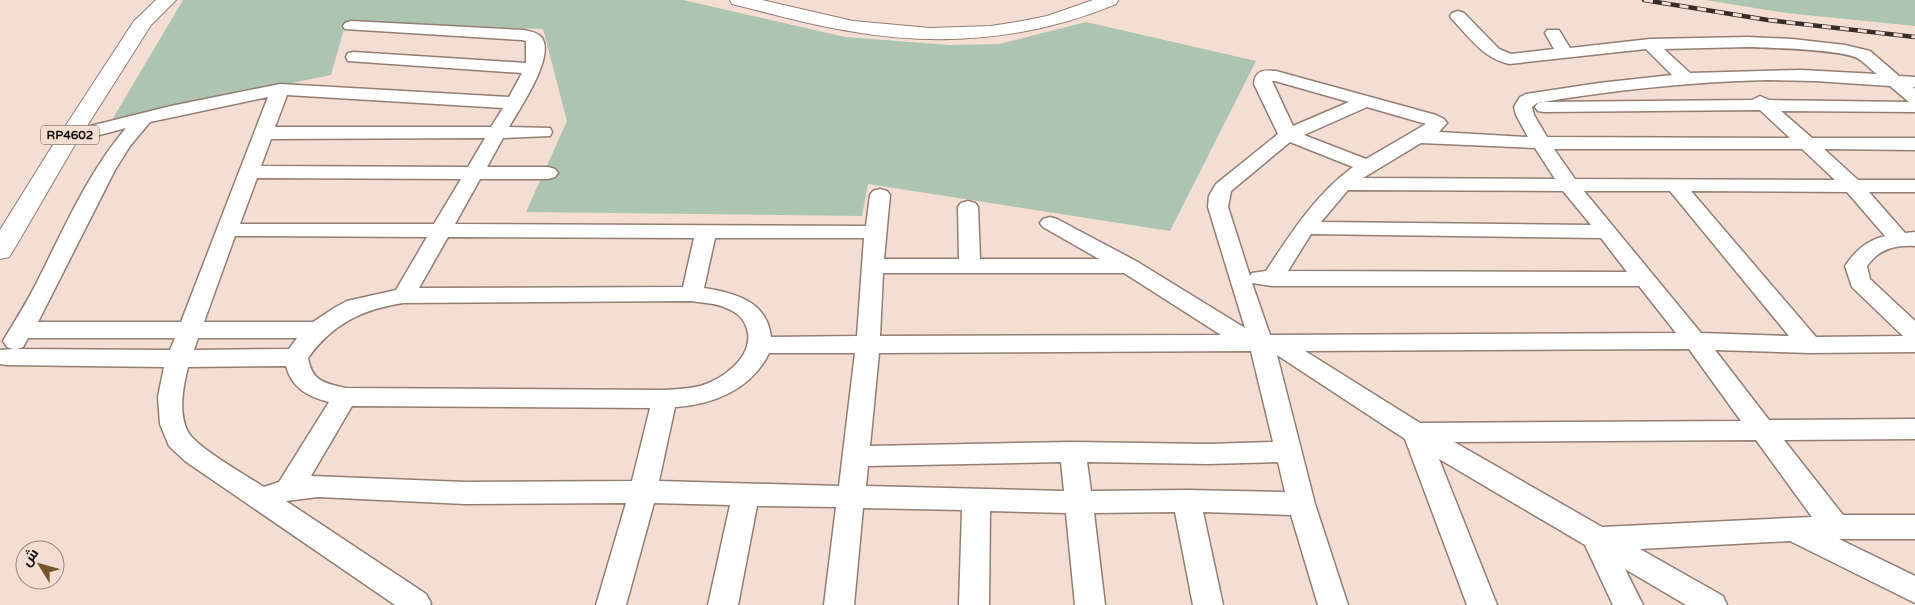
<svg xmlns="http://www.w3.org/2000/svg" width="1915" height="605" font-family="'Varela Round',Cairo,sans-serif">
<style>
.green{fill:#adc4b0}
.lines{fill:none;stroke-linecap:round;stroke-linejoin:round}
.street-casing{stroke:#927e74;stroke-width:3}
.highway-casing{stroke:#927e74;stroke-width:2}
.street{fill:#fff;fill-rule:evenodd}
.highway{fill:#fff;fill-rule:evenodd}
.rail-casing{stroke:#382e29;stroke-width:4.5}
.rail{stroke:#f4ddd2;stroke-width:3;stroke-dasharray:9;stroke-linecap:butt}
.labels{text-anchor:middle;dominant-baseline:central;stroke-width:4;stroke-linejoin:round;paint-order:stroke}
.shield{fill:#f4ddd2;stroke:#564b45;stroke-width:1}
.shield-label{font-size:12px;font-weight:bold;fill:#130c08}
</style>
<rect width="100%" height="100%" fill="#f4ddd2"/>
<g class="green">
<polygon points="183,0 683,0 845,37 949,45 999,44 1086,22 1256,61 1170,231 868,184 862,216 526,212 567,121 543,29 346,22 331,75 112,120"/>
<polygon points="1705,0 1915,0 1915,26 1786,13"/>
</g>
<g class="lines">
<defs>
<path id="street" d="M1458,11L1464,13L1499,49L1511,54L1554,49L1545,33L1547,30H1559L1570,48L1650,39L1748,37L1792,39L1845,45L1870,51L1899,76L1915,77V87H1913L1915,89V112L1781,111L1812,138H1915V150L1824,149L1858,180H1915V192H1869L1905,233L1915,232V246C1895,245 1879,249 1867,266L1870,279L1915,321V352L1810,353L1715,350L1769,420L1915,419V439L1784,440L1843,515H1915V539H1839L1915,576V603L1790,541L1640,549L1723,596L1727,605H1686L1625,569L1643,605H1613L1585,545L1439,459L1497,605H1467L1405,439L1277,355L1315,504L1348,605H1318L1291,515L1203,512L1223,605H1193L1175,512L1094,513L1105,605H1075L1066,513L990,511L989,605H959L962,510L863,508L854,605H824L836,507L757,506L738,605H708L730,505L654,503L626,605H596L626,503L465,504L318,497L286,501L426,594L431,603L430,605H395L185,461L169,446L160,424L158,397L164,367L6,365L0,364V350L13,349L7,347L3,341C14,322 26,304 36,284C63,231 87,174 126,128L69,143L62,141L60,137L62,133L171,106L280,84L509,97L522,73L348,61L346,57L348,53L354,52L526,63V41L522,40L345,29L343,26L345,23L351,21L524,30C528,31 535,32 539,35C560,51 518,111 509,127L550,128L552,132L550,136L503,138L487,167H548L555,169L558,173L555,177L548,179H480L455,224L866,226L870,195L873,191L880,189L887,191L890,195L884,259H959L958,207L961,203L968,201L975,203L978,207L980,259H1099L1043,227L1040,223L1043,219L1050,217L1057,219L1136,261L1245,328L1208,207L1209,196L1216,184L1278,134L1254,84C1255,70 1264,70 1276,71L1436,115L1444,119L1447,123L1439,132L1528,137L1516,115L1514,107L1520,97L1526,94L1599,83L1672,75L1646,49L1509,64C1482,57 1471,39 1452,19L1450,16L1452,13ZM1748,47C1770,48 1843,49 1859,59C1865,63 1871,70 1877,74L1801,70L1690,73L1664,49ZM1767,80L1815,81L1890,86L1909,102L1769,100L1760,96L1752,100L1544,102L1538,103L1535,107L1538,111L1544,112L1760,110L1790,138L1547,137L1534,115L1532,107L1537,103C1613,90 1690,82 1767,80ZM1272,81H1275L1349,102L1293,126ZM287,95L503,108L491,127H275ZM268,97L181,322H38L115,170L130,146L150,122ZM1367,107L1426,124L1366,159L1304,135ZM485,138L468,167L261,166L271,139ZM1290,142L1353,167C1316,194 1291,233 1266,271L1252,273L1250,276L1228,207L1231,191ZM1421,143L1535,148L1555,179L1363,178ZM1554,149H1802L1835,180L1575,179ZM257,178L461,179L434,224H240ZM1348,190L1563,191L1591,225L1321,222ZM1584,191H1670L1789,336L1701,333ZM1691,191L1847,192L1885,236C1866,241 1856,250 1845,266L1852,287L1903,336L1816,337ZM1311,234L1601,238L1627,272L1288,271ZM235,236L427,237L396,290L347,301L334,308L313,322H204ZM448,237L694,238L683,287L419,288ZM715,238H864L857,336L771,337C767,301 735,293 704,288ZM883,273H1124L1221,335L880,336ZM1252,283L1272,286H1639L1676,333L1270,335ZM692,301C703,303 716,303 726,308C738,312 746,321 748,333C752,358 722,380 700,386C688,389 677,389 665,390L345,388C324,383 312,381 308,358C332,324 363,309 403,303ZM28,338H175L170,350L17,349L23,347ZM198,338H297L289,349L194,350ZM1689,349L1741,421L1420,423L1305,351ZM1251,351L1273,442L1208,444L1073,442L870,446L879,353ZM769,353H855L839,486L659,481L675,407C713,405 752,389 769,353ZM286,366C292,388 307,396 329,402L279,482L264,487C247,476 196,447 188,432C178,413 183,387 188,367ZM352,406L650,408L632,481L465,482L311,476ZM1756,440L1812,517L1602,527L1454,442ZM1061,462L1064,491L866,486L868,466ZM1087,462L1208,464L1278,462L1285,492L1187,490L1091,491Z"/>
<g id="highway">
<polygon points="156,0 176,0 151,25 73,148 13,251 9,257 0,259 0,230 51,148 134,21"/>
<path d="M730,0H762L853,21L930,28L991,26L1022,21L1047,16L1093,0H1118L1116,4C1032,39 944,47 855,32C813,26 773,14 732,4Z"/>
</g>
</defs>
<use href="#street" class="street-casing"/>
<use href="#highway" class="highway-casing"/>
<use href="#street" class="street"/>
<use href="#highway" class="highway"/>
<defs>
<polyline id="rail" points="1644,0 1768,20 1915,37"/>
</defs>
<use href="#rail" class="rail-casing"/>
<use href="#rail" class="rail"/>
</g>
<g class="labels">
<rect class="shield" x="41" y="125.5" width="58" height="19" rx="4"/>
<g class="shield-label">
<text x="70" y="135">RP4602</text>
</g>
</g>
<g transform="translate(40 565) rotate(307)"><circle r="24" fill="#f4ddd2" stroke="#9a8981"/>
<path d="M0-4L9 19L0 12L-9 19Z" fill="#74562a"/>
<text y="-8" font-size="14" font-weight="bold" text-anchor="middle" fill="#130c08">ش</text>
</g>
</svg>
